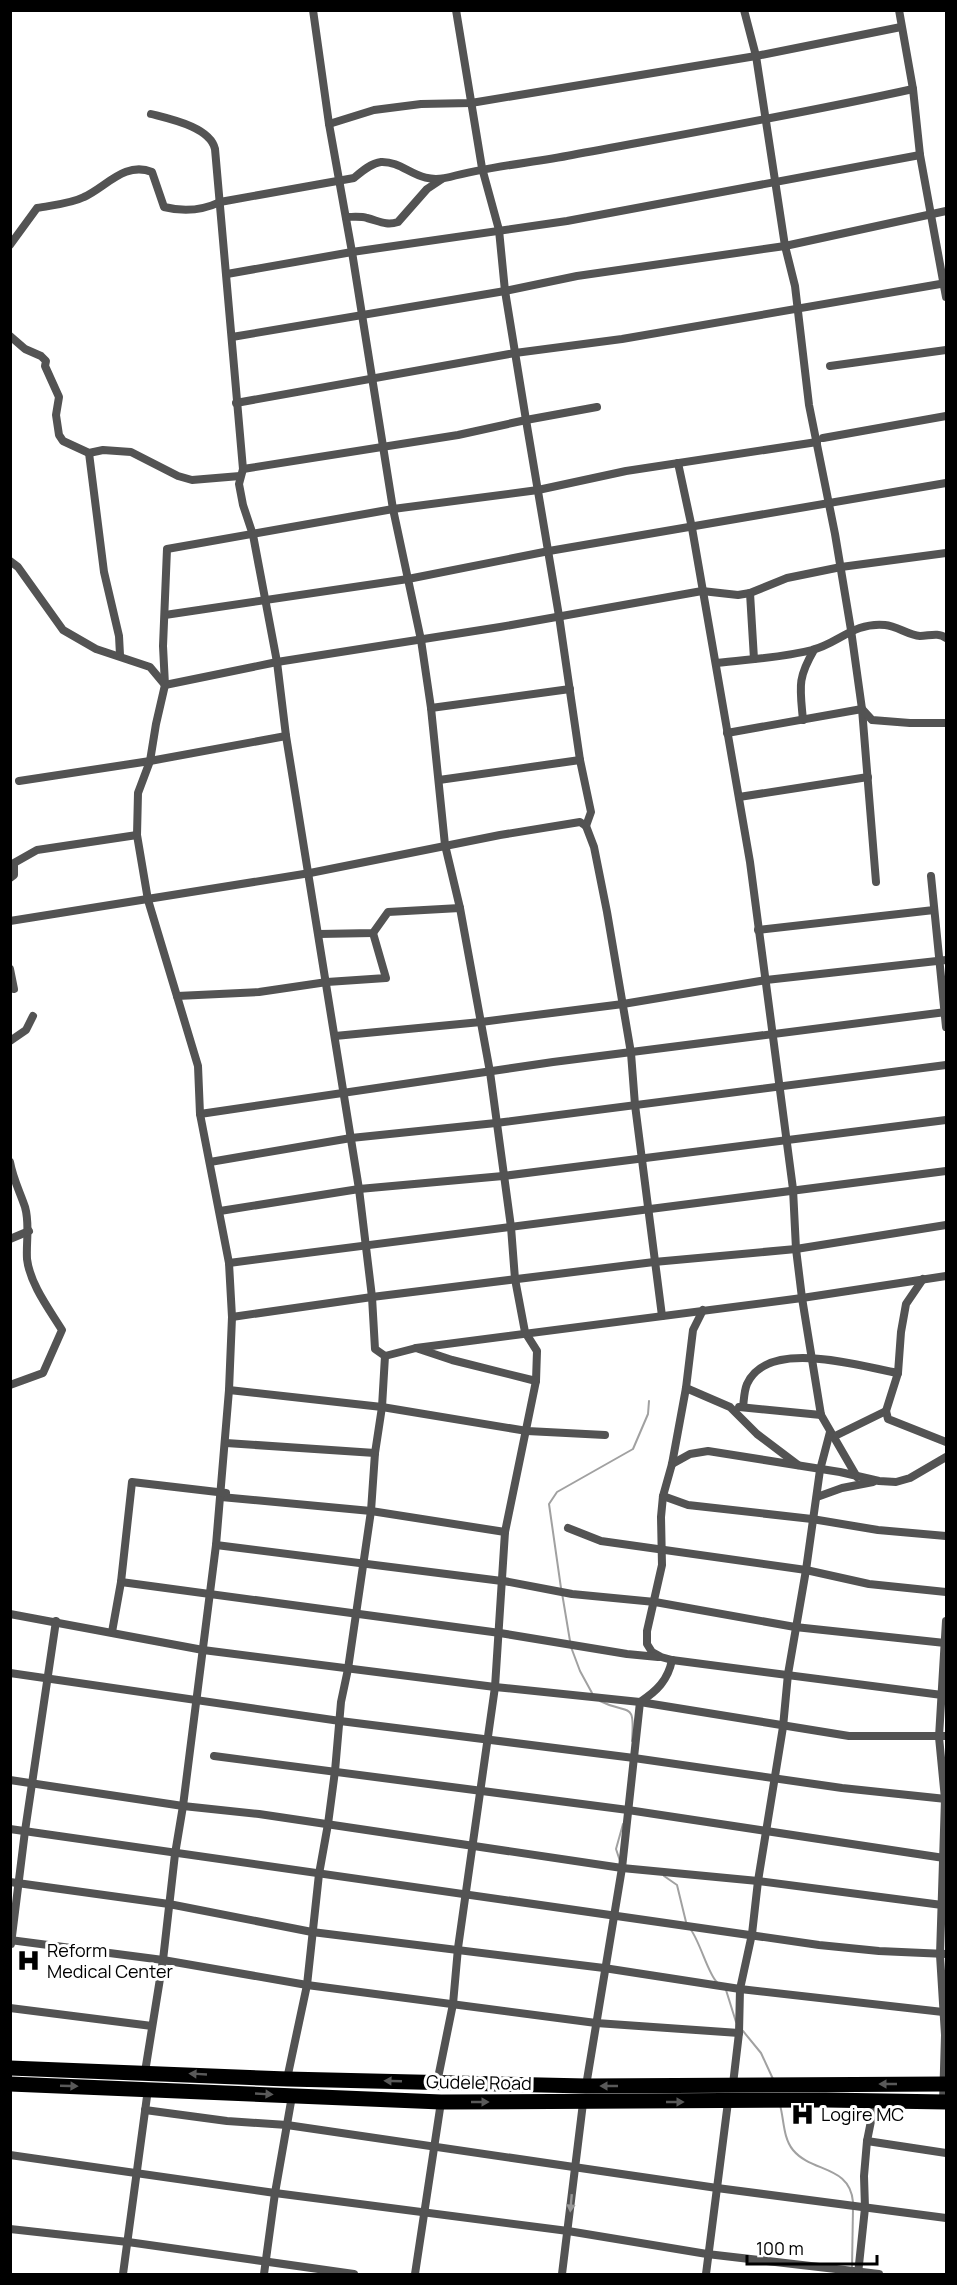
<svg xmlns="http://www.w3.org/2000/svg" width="957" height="2285" font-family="Manrope,sans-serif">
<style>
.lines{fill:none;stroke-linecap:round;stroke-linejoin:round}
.stream{stroke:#a1a1a1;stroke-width:2}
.street{stroke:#535353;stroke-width:8}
.highway{stroke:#000;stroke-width:15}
.oneway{fill:#595959}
.oneway2{fill:#989898}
.labels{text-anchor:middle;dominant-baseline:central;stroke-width:6;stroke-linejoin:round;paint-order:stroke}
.poi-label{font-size:18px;fill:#000;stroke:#fff;text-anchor:start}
.street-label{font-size:18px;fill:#000;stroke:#fff}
</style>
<rect width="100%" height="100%" fill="#fff"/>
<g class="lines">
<g class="stream">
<polyline points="561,1588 549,1504 557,1492 633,1449 648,1414 649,1401"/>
<polyline points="562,1593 570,1641"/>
<polyline points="571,1647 580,1671 592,1693"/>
<path d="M600,1701C629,1716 635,1699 632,1741"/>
<polyline points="620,1861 616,1849 623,1824"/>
<polyline points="664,1876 677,1885 686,1922"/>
<path d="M691,1930C700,1942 709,1976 717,1982"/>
<polyline points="726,1990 736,2022"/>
<polyline points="743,2031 761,2053 773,2079"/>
<path d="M780,2105C784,2119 783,2138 793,2150C812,2173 850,2165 853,2202"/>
<polyline points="852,2268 853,2208"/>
</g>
<g class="street">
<polyline points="313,10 329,124 352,252 393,509 421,640 431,708 445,845 460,908 490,1072 511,1227 515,1279 525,1332 537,1351 536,1381 505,1532 495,1687 458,1948 453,2004 437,2083"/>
<polyline points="456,10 482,168 499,230 505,291 526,420 559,616 580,760 591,812 586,826"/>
<polyline points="744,10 756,56 785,246 795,286 809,405 835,534 851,630 862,709 876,882"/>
<polyline points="899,10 913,89 920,155 946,297"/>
<path d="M151,114C170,119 210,127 215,149L243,469L239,484L243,505L253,535L277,662L286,736L359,1189L503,1176L946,1120"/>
<polyline points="329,124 374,110 421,104 471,103 756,56 901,27"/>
<path d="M346,217C353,217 361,216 367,218C379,221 386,226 398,222L427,189L442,179"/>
<path d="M10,245L37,208C52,205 70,204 84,197C106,187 125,161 152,172L164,207C184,212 201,211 220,202L354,178C361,172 371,163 381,162C406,161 416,186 450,177C490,166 531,163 572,155C685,134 800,114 913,89"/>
<polyline points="227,274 352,252 567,221 920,155"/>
<polyline points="10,336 25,349 41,356 46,361 45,366 59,397 56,415 59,435 63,441 89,453 103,450 131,452 178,476 192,480 240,476"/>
<polyline points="232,337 505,291 577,276 785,246 946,211"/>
<polyline points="830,366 946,350"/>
<polyline points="236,403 515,353 622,339 946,283"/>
<polyline points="823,438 946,416"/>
<polyline points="89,453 104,572 119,636 120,655"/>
<polyline points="678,463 692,528 750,862 793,1189 796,1249 802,1298 821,1415 857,1477"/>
<polyline points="243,469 458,435 526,420 597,407"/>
<polyline points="10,561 18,567 63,630 96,649 150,667 165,685 277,662 500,627 702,591 738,595 750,593 787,578 841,567 946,553"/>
<polyline points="750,593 754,659"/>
<polyline points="165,615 408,579 549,551 946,483"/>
<path d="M716,663C748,659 781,658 812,650C838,644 853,622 885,625C897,626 908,635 920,636C929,636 938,632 946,638"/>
<polyline points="431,708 570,689"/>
<path d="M803,720C800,687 797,679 814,650"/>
<polyline points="727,733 862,709 872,720 910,723 946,723"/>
<polyline points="439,780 580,760"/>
<polyline points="19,781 150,761 286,736"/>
<polyline points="739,797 868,777"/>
<polyline points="931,876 946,1027"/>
<polyline points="10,878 14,875 14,863 37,850 137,835"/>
<polyline points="10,921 310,873 500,835 580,822 586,826 594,847 607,912 631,1053 635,1105 662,1316"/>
<polyline points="758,930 934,910"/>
<polyline points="319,934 373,933 388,912 460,908"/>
<polyline points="10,969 14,989"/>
<polyline points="177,996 259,992 327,982 386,978 373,933"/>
<polyline points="335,1036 481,1022 623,1004 766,980 946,960"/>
<polyline points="10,1041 26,1030 33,1016"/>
<polyline points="200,1114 553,1062 946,1012"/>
<path d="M10,1162C13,1179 20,1192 25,1207C30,1224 26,1241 27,1259C30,1284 49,1309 62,1330L43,1373L10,1385"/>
<polyline points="210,1162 351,1138 496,1123 946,1065"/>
<polyline points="220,1211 359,1189 372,1297 375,1349 385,1356 382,1407 375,1453 371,1511 348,1669 341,1702 335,1771 328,1824 319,1874 307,1985 287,2079"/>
<polyline points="10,1239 29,1231"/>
<polyline points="229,1263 946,1171"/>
<polyline points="923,1279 906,1304 901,1332 898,1373 886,1411 888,1419 946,1442"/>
<polyline points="703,1310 693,1330 686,1388 672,1464 663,1496 661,1517 662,1565 647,1631 647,1644 652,1652 661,1657 672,1660 942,1695"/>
<polyline points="232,1317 372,1297 654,1262 796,1249 946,1225"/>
<polyline points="416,1348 802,1298 946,1276"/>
<polyline points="385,1356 416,1348 452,1360 536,1381"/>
<polyline points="686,1388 730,1407 757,1434 798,1465"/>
<polyline points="229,1390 382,1407 527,1431 605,1435"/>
<polyline points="739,1407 821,1415"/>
<path d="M743,1407C744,1400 744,1391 747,1384C768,1337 862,1367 898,1373"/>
<polyline points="833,1437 886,1411"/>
<polyline points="226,1443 375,1453"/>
<polyline points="672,1464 690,1454 708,1451 840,1472 879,1481 896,1482 910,1478 946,1457"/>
<polyline points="663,1496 688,1505 812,1519 878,1530 946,1536"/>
<polyline points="221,1497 371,1511 505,1532"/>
<polyline points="817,1497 842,1488 873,1482"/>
<polyline points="568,1528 601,1541 806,1570 869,1584 946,1592"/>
<polyline points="502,1581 216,1545 229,1390 232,1317 229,1263 200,1114 198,1066 148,900 137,835 138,793 150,761 156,724 165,685 163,646 167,549 393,509 538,490 626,471 817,442"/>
<polyline points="504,1581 572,1594 655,1602 795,1627 945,1643"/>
<polyline points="121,1582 500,1633 627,1654 658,1657"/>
<polyline points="10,1614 203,1650 495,1687 640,1702 849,1736 946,1736"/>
<polyline points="112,1632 121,1582 132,1482 226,1493"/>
<polyline points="10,1673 340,1721 634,1758 842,1788 946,1799"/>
<polyline points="214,1756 628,1810 944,1858"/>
<polyline points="10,1780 183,1806 259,1814 622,1868 758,1881 942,1905"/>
<polyline points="10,1829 819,1945 879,1951 946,1954"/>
<polyline points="10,1882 169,1904 312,1932 604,1968 740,1989 943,2012"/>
<polyline points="10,1940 163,1960 307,1985 596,2023 739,2033"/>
<polyline points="11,1944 25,1831 56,1621"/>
<polyline points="10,2008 152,2026"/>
<polyline points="145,2072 163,1960 175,1854 183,1806 216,1545"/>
<polyline points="733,2084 739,2033 740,1989 752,1934 758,1881 783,1727 788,1674 806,1570 820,1470 830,1432"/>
<path d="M586,2086L622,1868L640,1702C657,1691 668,1680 672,1660"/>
<polyline points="943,2102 945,2035 940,1955 945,1799 939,1737 946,1621"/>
<polyline points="145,2110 227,2121 287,2125 717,2188 946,2218"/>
<polyline points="867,2141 946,2153"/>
<polyline points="10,2155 275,2193 568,2231 707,2254 879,2274"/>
<polyline points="10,2229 128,2242 354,2274"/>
<polyline points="123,2274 148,2089"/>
<polyline points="264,2274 275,2193 292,2096"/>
<polyline points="415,2274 441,2102"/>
<polyline points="562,2274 583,2103"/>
<polyline points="706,2274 728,2102"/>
<polyline points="858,2274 865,2208 864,2176 867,2141 875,2101"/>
</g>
<g class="highway">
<polyline points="10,2068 287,2079 586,2086 946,2084"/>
<polyline points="10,2084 441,2102 826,2100 946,2102"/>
</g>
</g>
<defs><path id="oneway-solid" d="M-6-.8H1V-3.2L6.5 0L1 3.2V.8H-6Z" transform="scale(1.5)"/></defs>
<g class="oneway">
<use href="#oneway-solid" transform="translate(198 2074) rotate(-177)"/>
<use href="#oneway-solid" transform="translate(393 2081) rotate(-178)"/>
<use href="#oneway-solid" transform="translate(888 2084) rotate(-180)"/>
<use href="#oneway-solid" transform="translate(69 2086) rotate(2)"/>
<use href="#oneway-solid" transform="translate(609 2086) rotate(180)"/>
<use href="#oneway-solid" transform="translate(264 2094) rotate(3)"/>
<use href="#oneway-solid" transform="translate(480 2102)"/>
<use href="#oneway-solid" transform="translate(675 2102)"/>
</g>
<use class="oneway2" href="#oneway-solid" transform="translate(571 2203) rotate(95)"/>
<defs>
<symbol id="hospital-bare" viewBox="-9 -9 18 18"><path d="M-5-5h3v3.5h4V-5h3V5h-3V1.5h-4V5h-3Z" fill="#000" stroke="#fff" stroke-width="2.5" paint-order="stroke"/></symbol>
</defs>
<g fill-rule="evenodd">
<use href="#hospital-bare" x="12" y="1944" width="33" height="33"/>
<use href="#hospital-bare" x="786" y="2098" width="33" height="33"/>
</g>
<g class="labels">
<g class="poi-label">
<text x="47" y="1950">Reform<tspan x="47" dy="21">Medical Center</tspan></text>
<text x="821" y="2114">Logire MC</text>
</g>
<g class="street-label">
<text transform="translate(479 2082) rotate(1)">Gudele Road</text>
</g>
</g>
<rect width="957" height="2285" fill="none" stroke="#000000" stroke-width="24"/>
<path d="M747 2255v9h130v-9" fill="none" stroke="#000000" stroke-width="3"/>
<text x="756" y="2255" font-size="18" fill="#000000" stroke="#ffffff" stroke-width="4.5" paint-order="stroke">100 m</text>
</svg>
